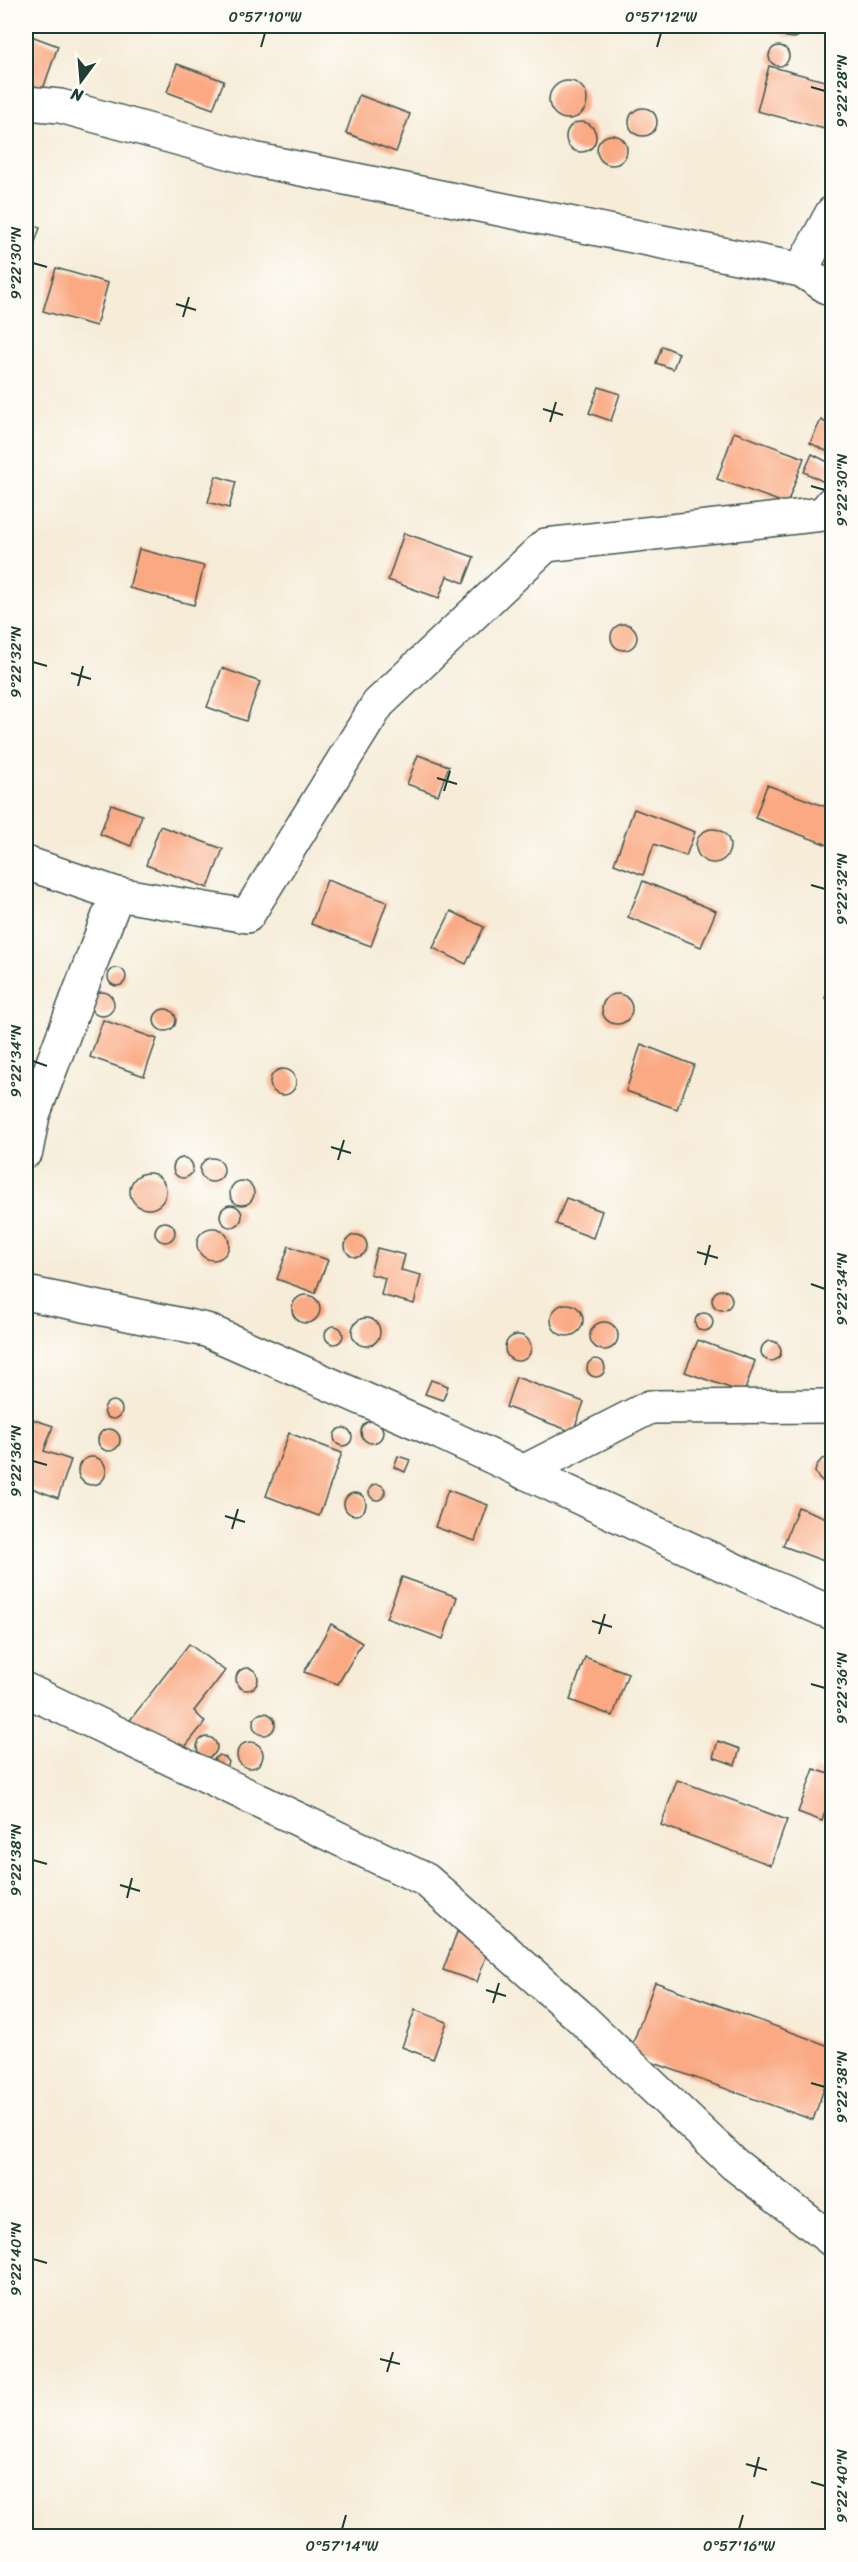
<svg xmlns="http://www.w3.org/2000/svg" width="858" height="2562" font-family="Sriracha,sans-serif">
<style>
.building{fill:#faa982}
.lines{fill:none;stroke-linecap:round;stroke-linejoin:round}
.minor-casing{stroke:#3f574d;stroke-width:36}
.minor{stroke:#fff;stroke-width:33}
.ticks{fill:none;stroke:#1f3d34;stroke-width:2}
.neatline{fill:none;stroke:#1f3d34;stroke-width:2}
.ticks-label{font-size:15px;text-anchor:middle;fill:#1f3d34}
</style>
<rect width="100%" height="100%" fill="#fdfcf7"/>
<filter id="ink" filterUnits="userSpaceOnUse"><feTurbulence type="fractalNoise" baseFrequency=".0167" numOctaves="2"/><feDisplacementMap in="SourceGraphic" scale="12" xChannelSelector="R" yChannelSelector="G"/><feConvolveMatrix kernelMatrix="1 2 1 2 8 2 1 2 1" color-interpolation-filters="sRGB"/></filter>
<filter id="wash" filterUnits="userSpaceOnUse"><feTurbulence type="fractalNoise" baseFrequency=".008" numOctaves="4" result="noise"/><feDisplacementMap in="SourceGraphic" scale="24" xChannelSelector="R" yChannelSelector="G"/><feGaussianBlur stdDeviation="1.35" result="paint"/><feColorMatrix in="noise" values="0 0 0 0 0 0 0 0 0 0 0 0 0 0 0 0 0 1.4 0 .05"/><feComposite in="paint" operator="in"/></filter>
<g filter="url(#wash)">
<rect width="100%" height="100%" fill="#f6ecd8"/>
<g id="blocks">
<g class="building">
<polygon points="775,26 809,26 804,33 795,38 786,37 778,32"/>
<polygon points="26,34 58,46 43,89 26,83"/>
<circle cx="779" cy="56" r="10"/>
<polygon points="177,64 224,81 213,109 167,92"/>
<polygon points="769,66 832,83 832,131 757,111"/>
<circle cx="568" cy="100" r="19"/>
<polygon points="359,95 410,114 396,152 346,133"/>
<circle cx="643" cy="122" r="14"/>
<circle cx="581" cy="137" r="15"/>
<circle cx="612" cy="150" r="15"/>
<polygon points="26,222 40,228 30,256 26,255"/>
<polygon points="56,268 108,283 96,326 43,311"/>
<polygon points="662,346 679,353 673,369 656,363"/>
<polygon points="599,387 620,394 611,421 589,413"/>
<polygon points="821,420 832,426 832,454 810,443"/>
<polygon points="734,432 804,458 787,504 717,479"/>
<polygon points="812,454 832,464 824,482 804,472"/>
<polygon points="216,476 236,482 229,508 208,502"/>
<polygon points="404,533 474,557 464,583 447,576 439,598 388,580"/>
<polygon points="139,549 204,566 194,605 129,588"/>
<circle cx="624" cy="637" r="13"/>
<polygon points="222,668 260,682 246,721 207,707"/>
<polygon points="418,755 449,766 438,795 407,784"/>
<polygon points="767,785 832,809 832,832 828,845 755,818"/>
<polygon points="111,804 142,815 131,846 100,834"/>
<polygon points="634,809 695,832 686,856 654,844 643,875 614,864"/>
<polygon points="160,826 223,849 208,888 146,865"/>
<circle cx="713" cy="846" r="17"/>
<polygon points="327,880 387,902 371,946 311,924"/>
<polygon points="643,881 716,911 701,947 628,917"/>
<polygon points="451,911 484,927 466,964 433,948"/>
<circle cx="117" cy="977" r="9"/>
<polygon points="832,980 832,1001 825,998"/>
<circle cx="102" cy="1004" r="12"/>
<circle cx="617" cy="1009" r="15"/>
<circle cx="165" cy="1020" r="11"/>
<polygon points="103,1020 157,1039 144,1076 90,1057"/>
<polygon points="641,1044 694,1065 677,1109 626,1091"/>
<circle cx="283" cy="1082" r="13"/>
<circle cx="183" cy="1168" r="10"/>
<circle cx="212" cy="1170" r="12"/>
<circle cx="148" cy="1191" r="18"/>
<circle cx="242" cy="1193" r="12"/>
<polygon points="566,1198 602,1211 593,1238 556,1224"/>
<circle cx="231" cy="1216" r="11"/>
<circle cx="165" cy="1232" r="10"/>
<circle cx="213" cy="1244" r="16"/>
<circle cx="356" cy="1246" r="11"/>
<polygon points="289,1246 328,1260 315,1293 277,1279"/>
<polygon points="377,1248 405,1255 401,1270 421,1275 414,1304 381,1295 385,1278 370,1274"/>
<circle cx="722" cy="1300" r="10"/>
<circle cx="306" cy="1309" r="14"/>
<circle cx="567" cy="1320" r="16"/>
<circle cx="704" cy="1322" r="9"/>
<circle cx="366" cy="1332" r="14"/>
<circle cx="604" cy="1336" r="14"/>
<circle cx="334" cy="1335" r="9"/>
<circle cx="518" cy="1348" r="13"/>
<polygon points="698,1340 755,1361 744,1393 685,1372"/>
<circle cx="771" cy="1351" r="10"/>
<circle cx="596" cy="1368" r="9"/>
<polygon points="516,1377 584,1402 573,1432 506,1407"/>
<polygon points="431,1380 448,1386 443,1400 425,1394"/>
<circle cx="113" cy="1410" r="9"/>
<polygon points="26,1417 53,1426 44,1451 71,1460 58,1498 26,1486"/>
<circle cx="372" cy="1432" r="11"/>
<circle cx="343" cy="1437" r="9"/>
<circle cx="109" cy="1440" r="11"/>
<polygon points="289,1433 342,1453 319,1516 266,1496"/>
<polygon points="398,1456 410,1460 405,1472 394,1467"/>
<circle cx="92" cy="1471" r="14"/>
<polygon points="829,1458 832,1459 832,1482 826,1483 819,1479 815,1472 817,1465 822,1459"/>
<circle cx="377" cy="1492" r="8"/>
<polygon points="448,1490 488,1505 475,1541 435,1527"/>
<circle cx="355" cy="1504" r="11"/>
<polygon points="798,1507 832,1520 832,1564 783,1546"/>
<polygon points="402,1577 457,1597 443,1639 386,1618"/>
<polygon points="331,1624 362,1643 338,1684 304,1672"/>
<polygon points="189,1644 225,1671 194,1711 205,1722 177,1757 130,1720"/>
<polygon points="585,1657 628,1673 613,1716 570,1700"/>
<circle cx="247" cy="1679" r="11"/>
<circle cx="264" cy="1724" r="11"/>
<circle cx="207" cy="1747" r="10"/>
<polygon points="718,1741 740,1749 735,1765 713,1757"/>
<circle cx="250" cy="1755" r="13"/>
<polygon points="219,1755 225,1757 229,1762 227,1768 213,1764 214,1759"/>
<polygon points="814,1769 832,1775 832,1791 822,1821 798,1812"/>
<polygon points="677,1780 787,1820 771,1865 661,1825"/>
<polygon points="457,1932 490,1945 477,1982 443,1970"/>
<polygon points="655,1982 832,2047 832,2066 813,2120 629,2054"/>
<polygon points="415,2010 447,2022 433,2059 402,2047"/>
</g>
</g>
</g>
<g filter="url(#ink)">
<use href="#blocks" fill-opacity="0" stroke="#3f574d" stroke-width="1.5"/>
<g class="lines">
<defs>
<g id="minor">
<polyline points="26,103 60,106 257,160 801,270 832,290"/>
<polyline points="801,270 832,213"/>
<polyline points="26,863 117,894 33,1115 26,1151"/>
<polyline points="117,894 247,916 378,704 546,545 823,514 832,503"/>
<polyline points="26,1293 206,1330 441,1433 767,1585 832,1613"/>
<polyline points="523,1472 650,1407 832,1406"/>
<polyline points="26,1690 426,1880 577,2014 734,2164 832,2240"/>
</g>
</defs>
<use href="#minor" class="minor-casing"/>
<use href="#minor" class="minor"/>
</g>
</g>
<path class="ticks" d="M261,47L265,33M657,47L661,33M811,87L825,91M33,263L47,267M176,304L196,310M183,317L189,297M543,409L563,415M550,422L556,402M811,486L825,490M33,662L47,666M71,673L91,679M78,686L83,666M437,778L457,784M444,791L450,771M811,885L825,889M33,1061L47,1066M331,1147L351,1153M338,1160L344,1140M697,1252L718,1258M705,1265L710,1245M811,1284L825,1289M33,1461L47,1465M225,1516L245,1522M232,1529L238,1509M592,1621L612,1627M599,1634L605,1614M811,1684L825,1688M33,1860L47,1864M120,1885L140,1891M127,1898L132,1878M486,1990L506,1996M493,2003L499,1983M811,2083L825,2087M33,2259L47,2263M380,2359L400,2364M387,2372L393,2352M746,2464L767,2470M754,2477L759,2457M811,2482L825,2486M342,2529L346,2515M739,2529L743,2515"/>
<rect width="858" height="2562" fill="none" stroke="#fdfcf7" stroke-width="66"/>
<g transform="translate(81 81) rotate(196)" stroke="#fdfcf7" stroke-width="4.5" paint-order="stroke">
<path d="M0-4.5L10 22L0 15L-10 22Z" fill="#1f3d34"/>
<text y="-9" font-size="16" font-weight="bold" text-anchor="middle" fill="#1f3d34">N</text>
</g>
<rect x="33" y="33" width="792" height="2496" class="neatline"/>
<g class="ticks-label">
<text x="265" y="22">0°57'10"W</text>
<text x="661" y="22">0°57'12"W</text>
<text transform="translate(842 91) rotate(-90)" y="5">9°22'28"N</text>
<text transform="translate(16 263) rotate(-90)" y="5">9°22'30"N</text>
<text transform="translate(842 490) rotate(-90)" y="5">9°22'30"N</text>
<text transform="translate(16 662) rotate(-90)" y="5">9°22'32"N</text>
<text transform="translate(842 889) rotate(-90)" y="5">9°22'32"N</text>
<text transform="translate(16 1061) rotate(-90)" y="5">9°22'34"N</text>
<text transform="translate(842 1289) rotate(-90)" y="5">9°22'34"N</text>
<text transform="translate(16 1461) rotate(-90)" y="5">9°22'36"N</text>
<text transform="translate(842 1688) rotate(-90)" y="5">9°22'36"N</text>
<text transform="translate(16 1860) rotate(-90)" y="5">9°22'38"N</text>
<text transform="translate(842 2087) rotate(-90)" y="5">9°22'38"N</text>
<text transform="translate(16 2259) rotate(-90)" y="5">9°22'40"N</text>
<text transform="translate(842 2486) rotate(-90)" y="5">9°22'40"N</text>
<text x="342" y="2551">0°57'14"W</text>
<text x="739" y="2551">0°57'16"W</text>
</g>
</svg>
